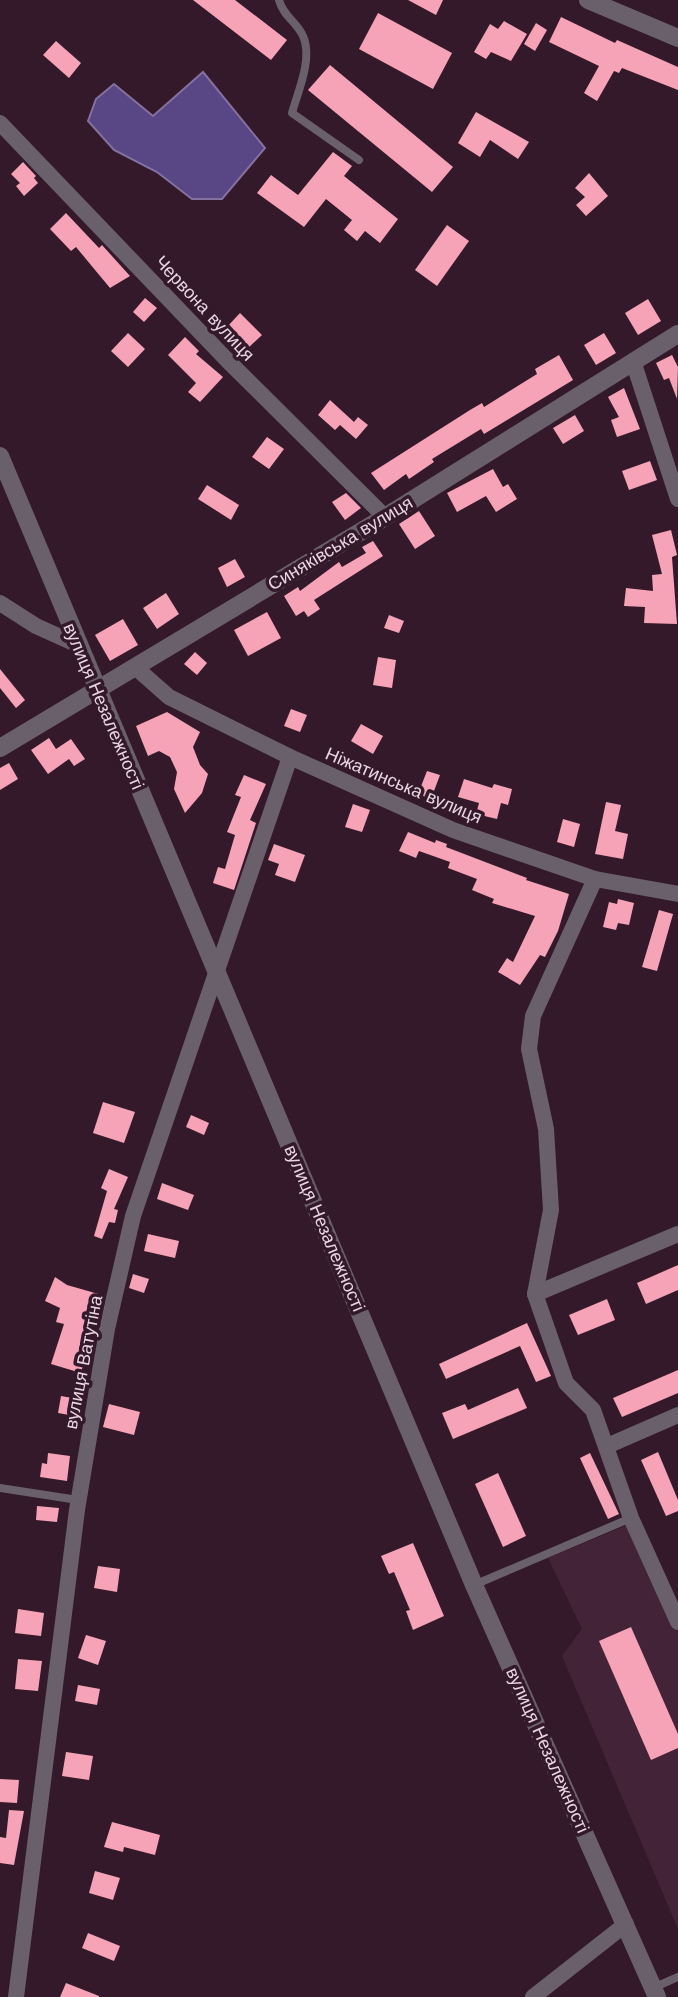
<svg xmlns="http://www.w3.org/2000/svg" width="678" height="1997" font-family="'Work Sans',sans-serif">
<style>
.built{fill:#432338}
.water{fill:#594684;stroke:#8471a0;stroke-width:2}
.building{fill:#f6a3b7}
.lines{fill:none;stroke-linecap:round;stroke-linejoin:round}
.service{stroke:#69606c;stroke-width:8}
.minor{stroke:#69606c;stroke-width:16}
.tertiary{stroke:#69606c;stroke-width:18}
.labels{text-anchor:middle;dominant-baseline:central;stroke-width:7;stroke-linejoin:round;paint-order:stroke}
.street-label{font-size:18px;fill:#e8d6e0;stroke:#33192a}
</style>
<rect width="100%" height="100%" fill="#33192a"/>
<polygon class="built" points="630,1524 678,1632 678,1929 562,1656 582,1629 548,1558"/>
<polygon class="water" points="203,72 265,148 222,199 192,199 157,172 114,150 88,121 96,99 114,84 153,116"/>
<g class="building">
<polygon points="193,0 235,0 287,40 271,60"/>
<polygon points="408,0 443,0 436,15"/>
<polygon points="378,13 452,53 433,89 359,49"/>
<polygon points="561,17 615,43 617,40 678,67 678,90 622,68 619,73 614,71 597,101 584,93 599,66 549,42"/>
<polygon points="504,21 527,34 511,61 491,52 486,59 474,52 490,24 498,29"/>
<polygon points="536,23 547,30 535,51 524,44"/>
<polygon points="56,41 81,63 69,78 43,55"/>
<polygon points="330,65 453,167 432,192 308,90"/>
<polygon points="476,112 529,142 518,159 490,140 480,157 458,143"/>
<polygon points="333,152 352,166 344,176 398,219 380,243 365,231 357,241 344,230 352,220 326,199 304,227 257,193 271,175 298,195"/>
<polygon points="23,162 36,176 34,178 38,183 24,196 16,186 20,183 11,174"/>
<polygon points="589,173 608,196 586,216 576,205 585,197 575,188"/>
<polygon points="66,213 99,248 102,245 130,276 110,288 76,247 71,251 50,229"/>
<polygon points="447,225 469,241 437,286 415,270"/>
<polygon points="145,298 157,308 144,322 133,312"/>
<polygon points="648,299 661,321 638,335 625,313"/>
<polygon points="240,313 262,335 247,349 226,328"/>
<polygon points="128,333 145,349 128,367 111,351"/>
<polygon points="604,333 616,353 596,365 584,345"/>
<polygon points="185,337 199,351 196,354 223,377 200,402 188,392 196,383 168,355"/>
<polygon points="559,355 573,380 484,434 481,429 432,459 434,462 409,479 406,474 384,490 371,473 470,410 482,403 484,407 537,374 535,369"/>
<polygon points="672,355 678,367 677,399 669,378 664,380 656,363"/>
<polygon points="624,388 640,429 617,437 611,420 619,417 608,397"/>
<polygon points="330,400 354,422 358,417 368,425 356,439 340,425 335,430 318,415"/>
<polygon points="575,415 584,431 563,444 553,428"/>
<polygon points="267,437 284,449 269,469 252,457"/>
<polygon points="650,461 657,480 629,490 622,471"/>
<polygon points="493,469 503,487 508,484 517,499 496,512 486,496 457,512 447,493"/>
<polygon points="207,485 239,505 231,520 198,499"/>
<polygon points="346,493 361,508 345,520 332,502"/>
<polygon points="419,511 435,536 415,549 399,524"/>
<polygon points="671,530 677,555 672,557 677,624 644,623 645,607 624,606 626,588 653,591 652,575 662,574 652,535"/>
<polygon points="373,541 383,556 314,600 320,609 308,617 304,611 296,616 284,596 298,587 300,591 339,562 342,567 366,553 362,547"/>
<polygon points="235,559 245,577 227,587 218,568"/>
<polygon points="166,593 179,614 157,629 143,608"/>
<polygon points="267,612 281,638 248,656 234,630"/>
<polygon points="389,615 404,621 399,633 384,628"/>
<polygon points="123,619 138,645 110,661 95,635"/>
<polygon points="195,652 207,663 197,675 184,664"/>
<polygon points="378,657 396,660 392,688 373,685"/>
<polygon points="0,669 25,700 16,708 0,688"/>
<polygon points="291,709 307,715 300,732 284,726"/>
<polygon points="167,712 200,732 193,747 200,765 208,774 202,793 185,813 174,789 177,772 170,757 159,751 148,756 136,726"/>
<polygon points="361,724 383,736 373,754 351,741"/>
<polygon points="49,738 56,749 71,739 85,759 74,766 69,759 48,774 31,750"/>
<polygon points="9,763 18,779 0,790 0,768"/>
<polygon points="427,771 440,775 431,799 418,794"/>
<polygon points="244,775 266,784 250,820 256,823 234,890 213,883 218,867 225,869 235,835 227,832 241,797 235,795"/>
<polygon points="464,779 492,788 494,784 512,789 508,805 501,803 497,819 476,814 479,803 458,797"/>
<polygon points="606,802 621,805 615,831 628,834 623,859 595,854"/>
<polygon points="353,804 370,810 362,832 345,827"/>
<polygon points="563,819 580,824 574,847 557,842"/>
<polygon points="408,832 435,843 436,840 447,844 446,847 527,878 526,880 569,894 558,931 545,957 540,955 520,985 498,972 507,958 513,962 535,916 492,903 494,899 472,890 477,879 448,868 450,862 419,851 416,858 399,851"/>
<polygon points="274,844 305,855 295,882 275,875 279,864 268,860"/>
<polygon points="618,899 634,903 629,925 618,923 616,930 603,927 609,902 617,904"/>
<polygon points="659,910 673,914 657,971 642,967"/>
<polygon points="103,1102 135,1112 124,1143 93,1133"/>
<polygon points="191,1115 209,1123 204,1135 186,1127"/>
<polygon points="109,1169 128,1177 114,1209 118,1210 115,1223 109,1222 102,1239 94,1236 107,1191 101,1188"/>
<polygon points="162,1183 194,1195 188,1210 157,1199"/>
<polygon points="148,1234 179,1241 175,1258 144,1251"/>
<polygon points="678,1265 678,1290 646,1304 637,1283"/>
<polygon points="133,1274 149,1279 144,1293 129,1288"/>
<polygon points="55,1277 67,1285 102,1295 81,1373 51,1364 64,1324 56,1322 60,1308 45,1301"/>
<polygon points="607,1299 615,1320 578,1335 569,1315"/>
<polygon points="527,1323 551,1376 536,1382 520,1346 446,1379 439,1364"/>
<polygon points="678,1370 678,1393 622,1417 613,1398"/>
<polygon points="518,1388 527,1408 453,1439 442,1413 465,1404 468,1410"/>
<polygon points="61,1396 78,1399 75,1416 58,1413"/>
<polygon points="109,1404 140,1412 134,1435 103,1427"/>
<polygon points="658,1452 678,1500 678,1511 666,1516 641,1460"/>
<polygon points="48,1453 70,1456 67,1481 40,1477 42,1463 47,1464"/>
<polygon points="590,1453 619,1514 608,1519 580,1458"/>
<polygon points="498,1473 526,1536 503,1547 475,1484"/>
<polygon points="37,1506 59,1508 57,1522 36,1520"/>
<polygon points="413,1543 444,1616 413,1630 406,1611 410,1610 394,1572 389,1574 381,1556"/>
<polygon points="98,1566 120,1569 117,1592 94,1588"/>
<polygon points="18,1609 44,1613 41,1636 15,1633"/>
<polygon points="631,1627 678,1734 678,1748 651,1760 599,1641"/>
<polygon points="86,1635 106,1641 98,1665 78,1658"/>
<polygon points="18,1659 42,1661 38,1691 15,1689"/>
<polygon points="78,1685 100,1689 97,1705 75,1701"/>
<polygon points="66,1752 93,1756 89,1780 62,1776"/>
<polygon points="0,1779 19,1780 17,1803 0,1802"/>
<polygon points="9,1810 24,1811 14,1865 0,1863 0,1837 6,1838"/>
<polygon points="112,1822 160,1835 155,1855 124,1847 123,1852 104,1847"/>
<polygon points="95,1871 120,1878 113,1900 89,1893"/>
<polygon points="88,1933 120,1946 114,1961 82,1948"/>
<polygon points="66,1983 99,1996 99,1997 60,1997"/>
</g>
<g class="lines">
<g class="service">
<path d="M279,0C283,16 297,22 303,36C313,59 298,91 292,113L359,160"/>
<polyline points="0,1488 78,1500"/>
<polyline points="474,1585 631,1518"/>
<polyline points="653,1988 678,1977"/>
</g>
<g class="minor">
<polyline points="0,123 227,360 385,517"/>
<polyline points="633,361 678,499"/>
<polyline points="0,603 36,626 78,645"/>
<polyline points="135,667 169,697 290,757 453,830 595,879 678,894"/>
<polyline points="535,1294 551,1210 546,1129 529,1049 533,1016 595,879"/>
<polyline points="535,1294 566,1383 593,1410 631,1518 678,1622"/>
<polyline points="535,1294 678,1234"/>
<polyline points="607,1446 678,1415"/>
<polyline points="16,1997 77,1510 107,1329 133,1216 290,757"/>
<polyline points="533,1997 626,1924"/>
</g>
<g class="tertiary">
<polyline points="588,0 678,38"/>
<polyline points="0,456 474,1585 657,1997"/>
<polyline points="0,748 385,517 678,334"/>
</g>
</g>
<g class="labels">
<g class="street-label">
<text transform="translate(205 308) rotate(47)">Червона вулиця</text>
<text transform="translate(340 543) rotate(-31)">Синяківська вулиця</text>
<text transform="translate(104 706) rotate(67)">вулиця Незалежності</text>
<text transform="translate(404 785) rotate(23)">Ніжатинська вулиця</text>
<text transform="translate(325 1228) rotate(67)">вулиця Незалежності</text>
<text transform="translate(83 1362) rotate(-79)">вулиця Ватутіна</text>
<text transform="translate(548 1750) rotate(66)">вулиця Незалежності</text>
</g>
</g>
</svg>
